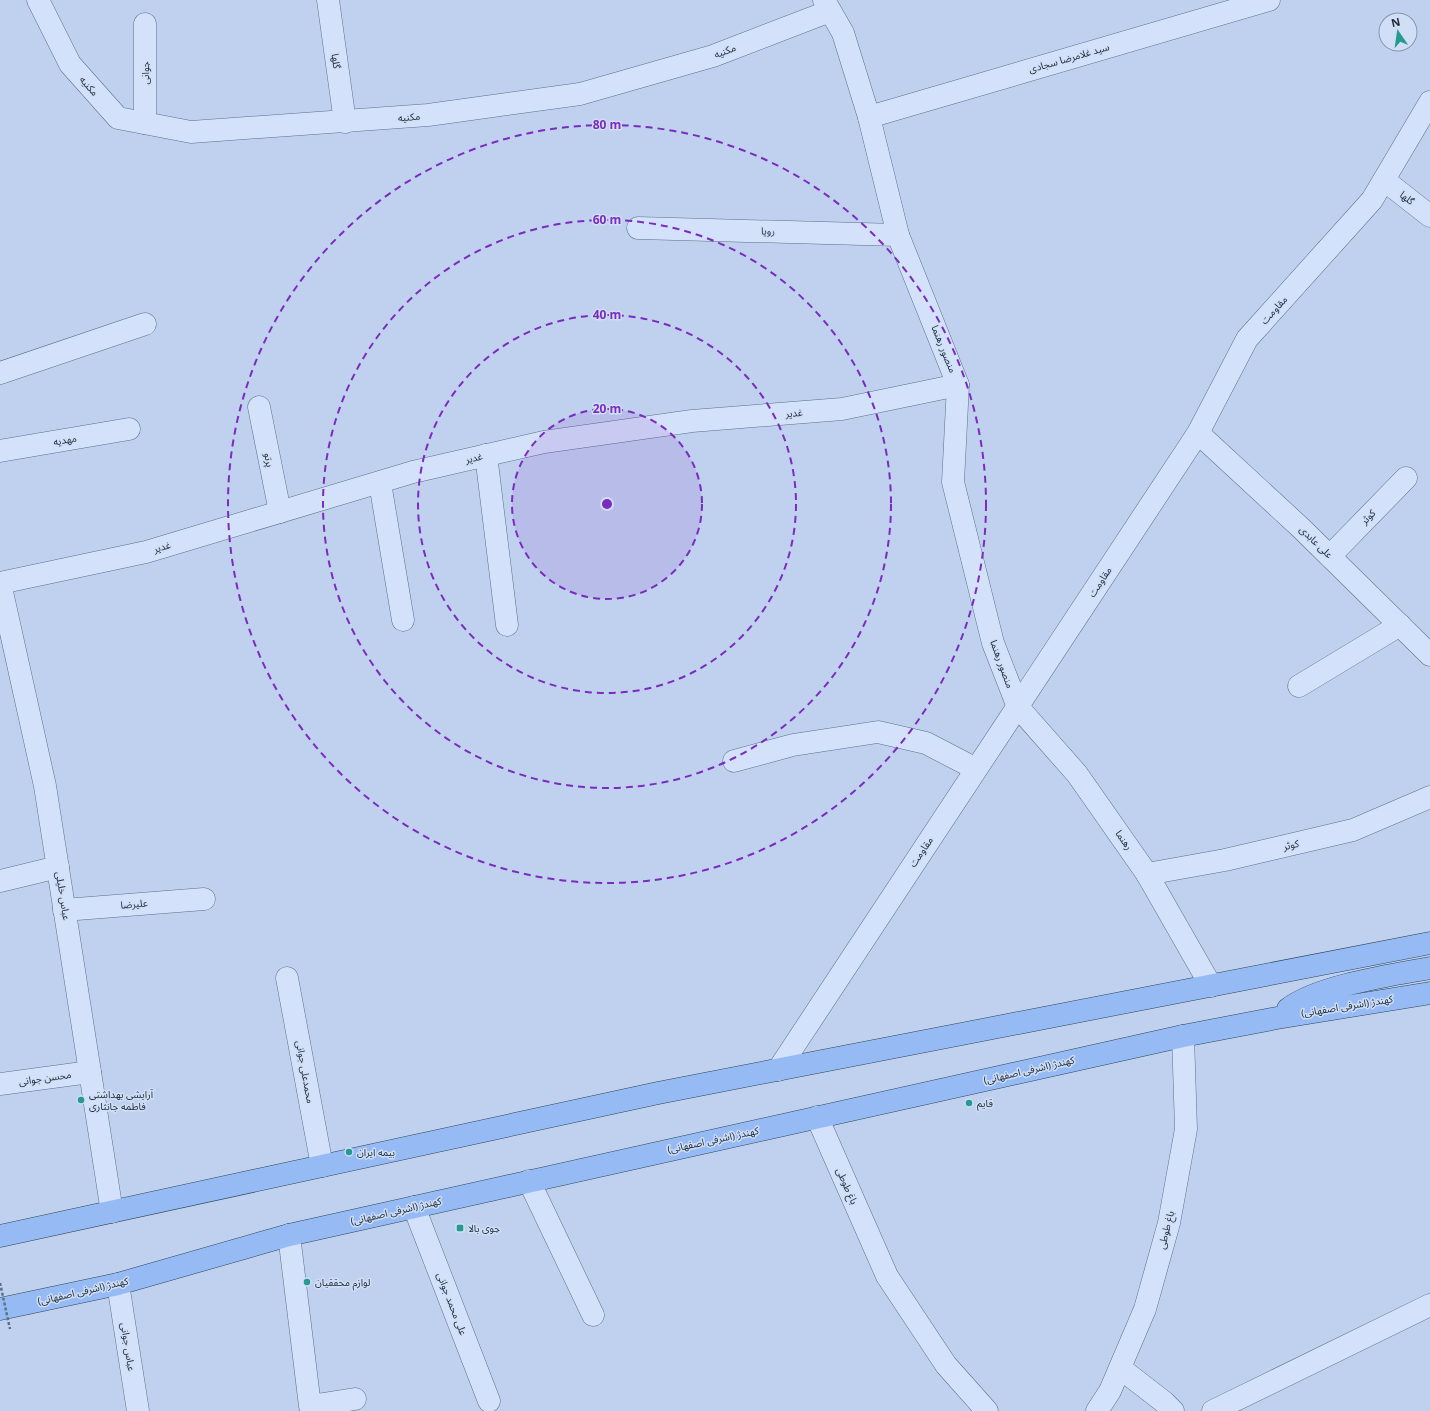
<svg xmlns="http://www.w3.org/2000/svg" width="1430" height="1411" font-family="Georgia,'Noto Sans Arabic',serif">
<style>
.lines{fill:none;stroke-linecap:round;stroke-linejoin:round}
.minor-casing{stroke:#577289;stroke-width:23}
.tertiary-casing{stroke:#577289;stroke-width:23}
.primary-casing{stroke:#2c4556;stroke-width:23}
.minor{stroke:#d3e1fa;stroke-width:22}
.tertiary{stroke:#d3e1fa;stroke-width:22}
.primary{stroke:#96baf4;stroke-width:22}
.path-bridge{stroke:#577289;stroke-width:2.5;stroke-dasharray:3 2;stroke-linecap:butt}
.ring{fill:none;stroke:#7b2cbf;stroke-width:2;stroke-dasharray:7 5}
.poi-dot{fill:#259a91;stroke:#d0def6;stroke-width:1.5}
.labels{text-anchor:middle;dominant-baseline:central;stroke-width:3;stroke-linejoin:round;paint-order:stroke}
.street-label{font-size:10px;fill:#1c2c38;stroke:#d0def6}
.poi-label{font-size:10px;fill:#1c2c38;stroke:#d0def6;text-anchor:start}
.centre{fill:#7b2cbf;stroke:#d0def6;stroke-width:2}
.ring-label{font-size:12px;text-anchor:middle;font-weight:bold;fill:#7b2cbf;stroke:#d0def6;stroke-width:3;stroke-linejoin:round;paint-order:stroke}
</style>
<rect width="100%" height="100%" fill="#c0d1ef"/>
<g class="lines">
<defs>
<g id="minor">
<polyline points="38,0 70,64 118,118 191,132 428,115 580,94 713,56 830,11"/>
<polyline points="328,0 345,122"/>
<polyline points="824,0 843,33 869,117 898,235 958,385 953,482 993,643 1018,707 1077,774 1147,874 1211,986"/>
<polyline points="145,24 145,123"/>
<polyline points="869,117 1269,0"/>
<polyline points="1384,180 1430,216"/>
<polyline points="638,228 898,235"/>
<polyline points="0,373 145,324"/>
<polyline points="259,407 280,512"/>
<polyline points="1198,433 1302,529 1430,655"/>
<polyline points="0,451 129,429"/>
<polyline points="486,455 507,625"/>
<polyline points="380,483 403,620"/>
<polyline points="1330,556 1406,478"/>
<polyline points="0,583 146,552 413,472 544,442 692,421 842,409 958,385"/>
<polyline points="0,583 45,786 112,1212"/>
<polyline points="1299,686 1400,625"/>
<polyline points="734,761 793,745 878,732 926,743 976,769"/>
<polyline points="1147,874 1225,860 1353,830 1430,797"/>
<polyline points="0,881 58,867"/>
<polyline points="64,910 204,899"/>
<polyline points="287,978 322,1166"/>
<polyline points="778,1070 1198,433 1247,339 1372,200 1430,102"/>
<polyline points="0,1084 90,1072"/>
<polyline points="817,1117 887,1276 946,1365 987,1411"/>
<polyline points="529,1181 593,1315"/>
<polyline points="414,1207 489,1401"/>
<polyline points="289,1235 310,1406 355,1399"/>
<polyline points="1120,1368 1164,1402 1173,1411"/>
<polyline points="1097,1411 1110,1391 1145,1309 1169,1223 1186,1129 1183,1036"/>
<polyline points="1213,1411 1430,1305"/>
</g>
<polyline id="tertiary" points="118,1284 138,1411"/>
<g id="primary">
<path d="M1288,1009C1317,986 1392,975 1430,968"/>
<polyline points="0,1236 658,1093 1430,943"/>
<polyline points="0,1309 118,1284 289,1235 1183,1036 1277,1018 1430,993"/>
</g>
</defs>
<use href="#minor" class="minor-casing"/>
<use href="#tertiary" class="tertiary-casing"/>
<use href="#primary" class="primary-casing"/>
<use href="#minor" class="minor"/>
<use href="#tertiary" class="tertiary"/>
<use href="#primary" class="primary"/>
<polyline class="path-bridge" points="0,1283 10,1329"/>
</g>
<circle cx="607" cy="504" r="95" fill="#7b2cbf" fill-opacity=".12"/>
<g class="ring">
<circle cx="607" cy="504" r="95"/>
<circle cx="607" cy="504" r="189"/>
<circle cx="607" cy="504" r="284"/>
<circle cx="607" cy="504" r="379"/>
</g>
<g class="poi-dot">
<circle cx="81" cy="1100" r="4"/>
<circle cx="969" cy="1103" r="4"/>
<circle cx="349" cy="1152" r="4"/>
<rect x="456" y="1224" width="8" height="8" rx="2"/>
<circle cx="307" cy="1282" r="4"/>
</g>
<g class="labels">
<g class="street-label">
<text transform="translate(725 51) rotate(-21)">مکنیه</text>
<text transform="translate(1069 58) rotate(-16)">سید غلامرضا سجادی</text>
<text transform="translate(336 61) rotate(82)">گلها</text>
<text transform="translate(145 73) rotate(-90)">جوانی</text>
<text transform="translate(89 86) rotate(48)">مکنیه</text>
<text transform="translate(409 117) rotate(-5)">مکنیه</text>
<text transform="translate(1407 198) rotate(38)">گلها</text>
<text transform="translate(768 231) rotate(1)">رویا</text>
<text transform="translate(1274 310) rotate(-48)">مقاومت</text>
<text transform="translate(944 349) rotate(68)">منصور رهنما</text>
<text transform="translate(794 413) rotate(-5)">غدیر</text>
<text transform="translate(65 440) rotate(-10)">مهدیه</text>
<text transform="translate(474 458) rotate(-13)">غدیر</text>
<text transform="translate(269 460) rotate(79)">پرتو</text>
<text transform="translate(1368 517) rotate(-46)">کوثر</text>
<text transform="translate(1316 542) rotate(44)">علی عابدی</text>
<text transform="translate(162 547) rotate(-16)">غدیر</text>
<text transform="translate(1100 582) rotate(-57)">مقاومت</text>
<text transform="translate(1002 664) rotate(70)">منصور رهنما</text>
<text transform="translate(1124 840) rotate(55)">رهنما</text>
<text transform="translate(1291 845) rotate(-13)">کوثر</text>
<text transform="translate(921 852) rotate(-56)">مقاومت</text>
<text transform="translate(63 896) rotate(81)">عباس خلیلی</text>
<text transform="translate(134 904) rotate(-5)">علیرضا</text>
<text transform="translate(1347 1006) rotate(-9)">کهندژ (اشرفی اصفهانی)</text>
<text transform="translate(1029 1070) rotate(-13)">کهندژ (اشرفی اصفهانی)</text>
<text transform="translate(305 1072) rotate(80)">محمدعلی جوانی</text>
<text transform="translate(45 1078) rotate(-8)">محسن جوانی</text>
<text transform="translate(713 1140) rotate(-12)">کهندژ (اشرفی اصفهانی)</text>
<text transform="translate(847 1186) rotate(66)">باغ طوطی</text>
<text transform="translate(396 1211) rotate(-13)">کهندژ (اشرفی اصفهانی)</text>
<text transform="translate(1166 1230) rotate(-76)">باغ طوطی</text>
<text transform="translate(83 1291) rotate(-13)">کهندژ (اشرفی اصفهانی)</text>
<text transform="translate(452 1304) rotate(69)">علی محمد جوانی</text>
<text transform="translate(128 1347) rotate(81)">عباس جوانی</text>
</g>
<g class="poi-label">
<text x="89" y="1094">آرایشی بهداشتی<tspan x="89" dy="12">فاطمه جانثاری</tspan></text>
<text x="977" y="1103">قایم</text>
<text x="357" y="1152">بیمه ایران</text>
<text x="468" y="1228">جوی بالا</text>
<text x="315" y="1282">لوازم محققیان</text>
</g>
</g>
<circle cx="607" cy="504" r="6" class="centre"/>
<g class="ring-label">
<text x="607" y="129">80 m</text>
<text x="607" y="224">60 m</text>
<text x="607" y="319">40 m</text>
<text x="607" y="413">20 m</text>
</g>
<g transform="translate(1398 32) rotate(347)"><circle r="19" fill="#d0def6" stroke="#8897aa"/>
<path d="M0-3L7 15L0 10L-7 15Z" fill="#259a91"/>
<text y="-6" font-size="11" font-weight="bold" text-anchor="middle" fill="#1c2c38">N</text>
</g>
</svg>
